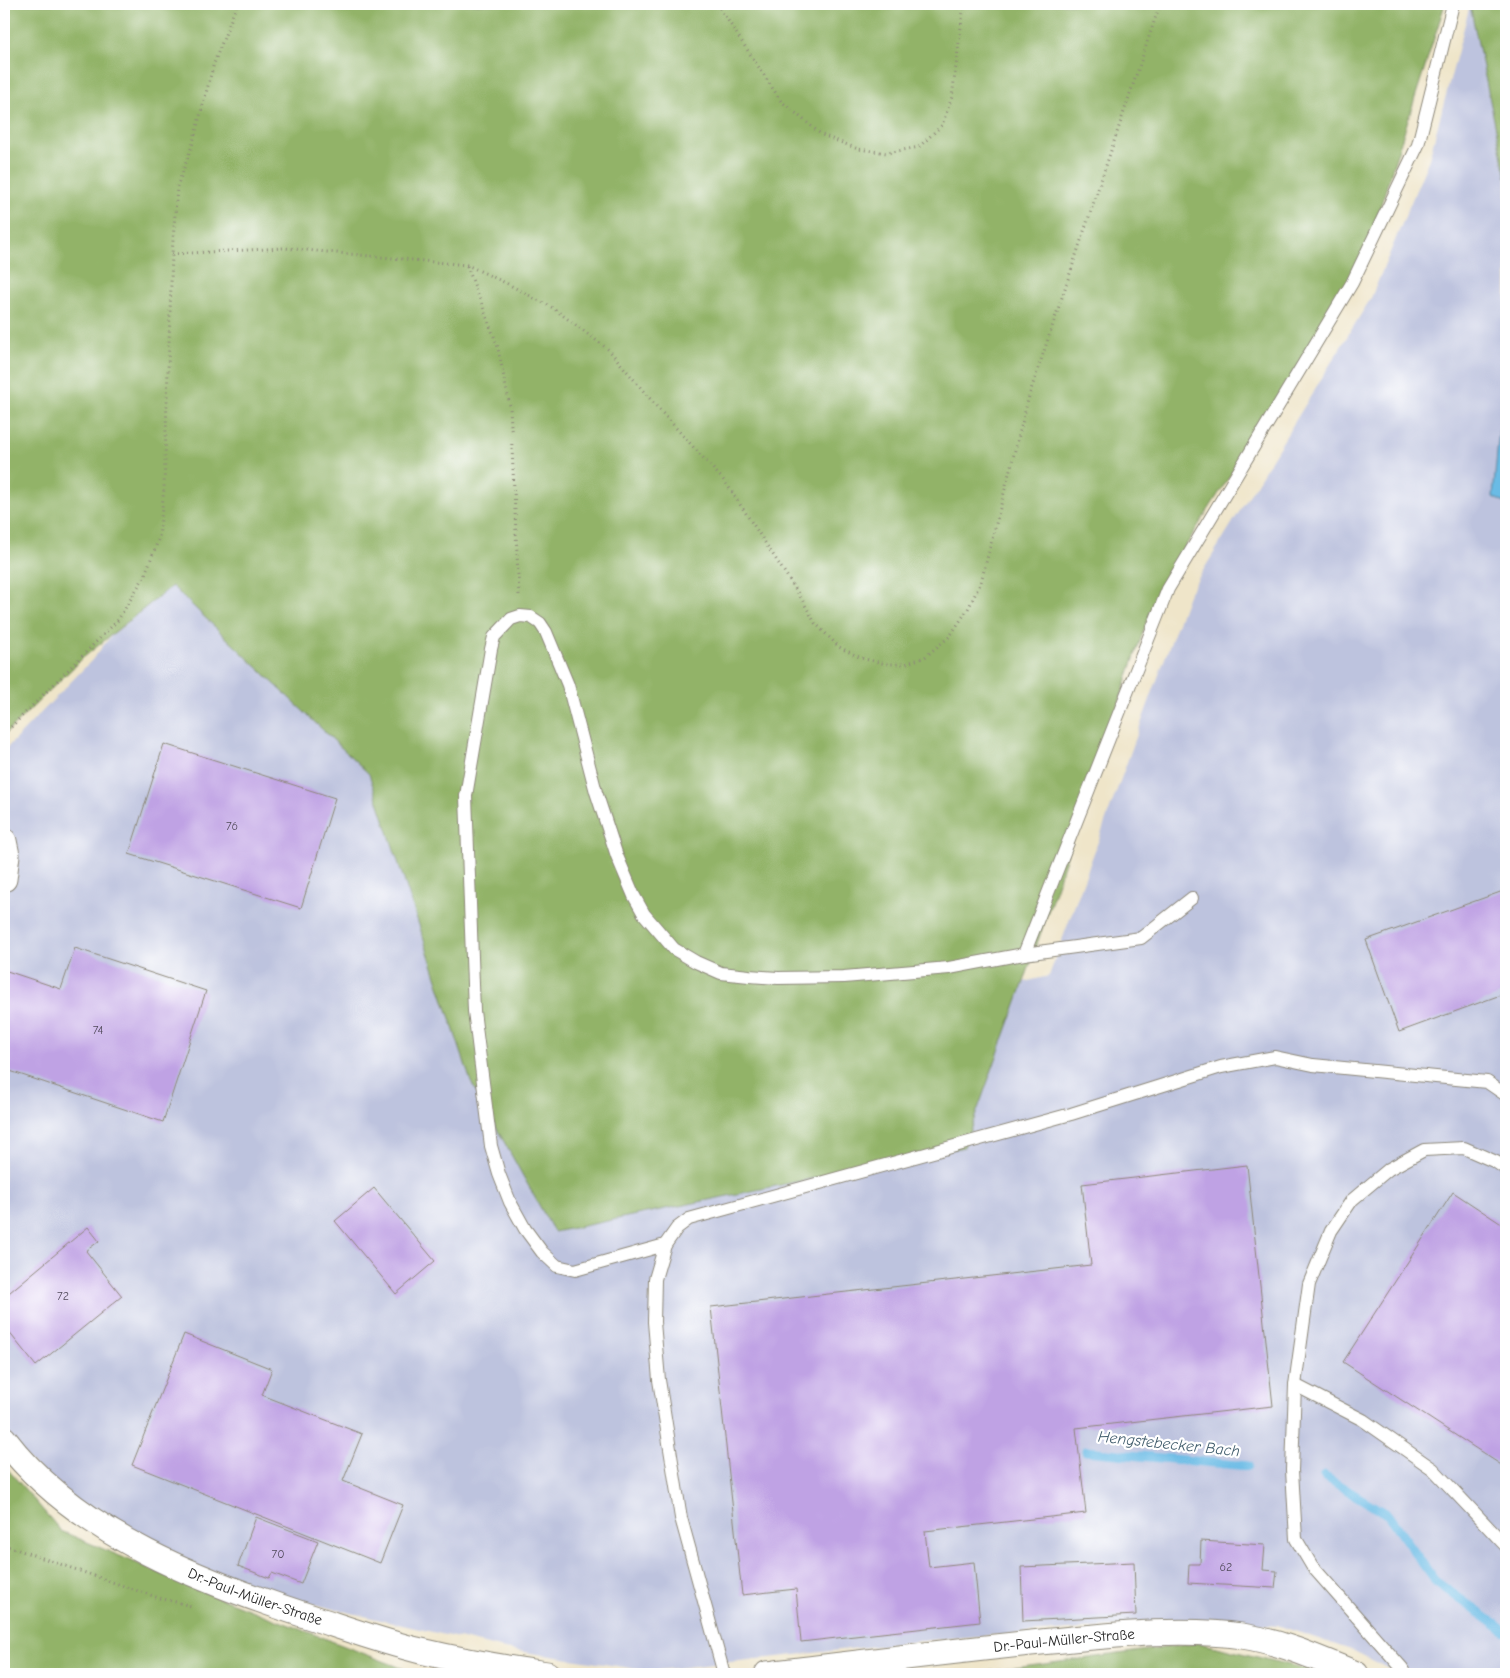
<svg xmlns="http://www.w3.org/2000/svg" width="1510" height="1678" font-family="'Comic Neue',sans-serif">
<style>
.industrial{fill:#bdc3de}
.forest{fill:#92b367;stroke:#5e6f49}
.water{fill:#6bbbe5;stroke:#4b7388}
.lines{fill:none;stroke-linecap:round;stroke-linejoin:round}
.stream{stroke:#6bbbe5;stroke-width:9}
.building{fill:#bfa2e4}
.service-casing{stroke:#8d887a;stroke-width:14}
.minor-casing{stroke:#8d887a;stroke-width:27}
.path{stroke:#8d887a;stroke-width:3;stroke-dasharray:1 4;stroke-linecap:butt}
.service{stroke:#fff;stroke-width:12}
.minor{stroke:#fff;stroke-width:25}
.labels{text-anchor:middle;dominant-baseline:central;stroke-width:4.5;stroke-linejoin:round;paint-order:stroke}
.number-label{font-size:12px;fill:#504959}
.street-label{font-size:15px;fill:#2b2b2b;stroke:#fff}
.water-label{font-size:16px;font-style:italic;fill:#415d6c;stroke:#fff}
</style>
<rect width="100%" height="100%" fill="#fff"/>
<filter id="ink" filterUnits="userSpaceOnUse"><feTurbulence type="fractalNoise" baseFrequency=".02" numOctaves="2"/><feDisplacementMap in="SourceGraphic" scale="10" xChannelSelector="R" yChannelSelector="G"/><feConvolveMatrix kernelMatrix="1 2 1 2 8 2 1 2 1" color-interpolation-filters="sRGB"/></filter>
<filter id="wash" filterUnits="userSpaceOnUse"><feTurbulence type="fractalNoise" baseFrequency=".0096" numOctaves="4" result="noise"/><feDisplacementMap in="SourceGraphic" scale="20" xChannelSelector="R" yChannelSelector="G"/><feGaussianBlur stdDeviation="1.12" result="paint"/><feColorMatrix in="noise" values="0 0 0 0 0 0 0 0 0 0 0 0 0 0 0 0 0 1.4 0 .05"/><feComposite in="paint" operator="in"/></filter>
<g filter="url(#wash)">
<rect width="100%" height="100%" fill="#efe5c9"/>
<polygon class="industrial" points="1470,5 1506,177 1506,1674 1400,1674 1354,1651 1280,1626 1199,1621 939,1639 650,1671 505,1649 231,1585 93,1522 4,1436 4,751 92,660 111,636 172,586 369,774 471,1082 964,1147 1024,982 1049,976 1188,595 1371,298 1429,159"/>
<g class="forest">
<polygon points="4,4 1445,4 1360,270 1157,591 1024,982 964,1147 554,1232 471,1082 369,774 172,586 84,657 4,735"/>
<polygon points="1470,4 1506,4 1506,177 1470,5"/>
<polygon points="4,1465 61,1531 209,1594 417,1674 4,1674"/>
<polygon points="1200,1643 1327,1674 970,1674"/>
</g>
<polygon class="water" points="1506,420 1506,504 1493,497 1499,430"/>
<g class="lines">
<g class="stream">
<polyline points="1086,1451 1248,1466"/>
<polyline points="1324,1476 1388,1515 1435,1581 1506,1632"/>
</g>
</g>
<g id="blocks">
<g class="building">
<polygon points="164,744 335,798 301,908 129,854"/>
<polygon points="1506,890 1506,993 1399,1032 1366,940"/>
<polygon points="75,948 206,991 163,1122 4,1069 4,970 61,989"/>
<polygon points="1247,1165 1273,1406 1076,1428 1086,1513 925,1531 929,1567 974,1562 980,1622 801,1642 796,1589 742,1595 711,1307 1091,1265 1082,1184"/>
<polygon points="374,1188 435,1261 396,1294 335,1221"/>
<polygon points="1453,1192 1506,1227 1506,1468 1343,1362"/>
<polygon points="88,1227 99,1241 86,1251 122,1296 36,1366 4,1326 4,1297"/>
<polygon points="184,1334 272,1369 262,1395 362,1434 343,1481 403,1505 380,1563 132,1465"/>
<polygon points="256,1517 318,1541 301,1584 272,1573 269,1578 238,1566"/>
<polygon points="1201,1541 1265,1545 1263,1570 1277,1571 1275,1588 1188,1583 1189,1564 1200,1564"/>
<polygon points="1134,1562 1136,1615 1023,1621 1021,1567"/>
</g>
</g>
</g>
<g filter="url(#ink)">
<use href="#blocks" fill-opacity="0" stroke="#8d887a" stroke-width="1"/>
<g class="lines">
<defs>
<g id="service">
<polyline points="1024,954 1141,938 1192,898"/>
<polyline points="665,1245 677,1228 689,1219 1071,1114 1221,1067 1275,1057 1313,1065 1487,1082 1506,1095"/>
<polyline points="1295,1385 1363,1420 1433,1469 1506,1546"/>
<polyline points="724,1674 681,1518 659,1380 654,1322 655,1279 665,1245 575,1270 557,1266 542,1252 525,1229 510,1202 499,1174 491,1146 474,1011 466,796 491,649 494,637 511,619 520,616 531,617 540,623 546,632 568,685 596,792 617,856 634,896 644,914 674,949 696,962 721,973 749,976 778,978 844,977 949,968 1024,954 1168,589 1352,283 1418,145 1453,4"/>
<polyline points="1406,1674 1402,1668 1312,1566 1296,1539 1292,1470 1295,1385 1309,1284 1331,1231 1352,1200 1389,1169 1424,1150 1464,1148 1496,1162 1506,1169"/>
</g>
<g id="minor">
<polyline points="4,841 7,855 4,879"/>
<path id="s1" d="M4,1439C78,1536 207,1584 320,1620C353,1631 387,1643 421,1651C463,1661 504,1668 547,1674"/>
<path id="s2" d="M767,1674C858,1663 950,1651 1041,1642C1106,1636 1177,1627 1242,1636C1282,1642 1319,1659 1356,1674"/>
</g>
</defs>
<use href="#service" class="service-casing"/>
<use href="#minor" class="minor-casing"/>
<g class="path">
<polyline points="717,4 781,101 822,135 858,149 887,153 919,147 942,125 952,97 964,4"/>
<polyline points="172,254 284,248 467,265 506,283 553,308 609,350 657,407 726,483 800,596 815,623 839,647 861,658 886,664 905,664 925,657 950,636 968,609 981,582 1029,396 1160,4"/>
<polyline points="467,266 497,344 510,406 519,595"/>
<polyline points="4,734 118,620 144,577 159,538 164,488 172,254 177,187 192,146 214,63 237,4"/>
<polyline points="4,1545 156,1597 191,1606"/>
</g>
<use href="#service" class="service"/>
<use href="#minor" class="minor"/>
</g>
</g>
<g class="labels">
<g class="number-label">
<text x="232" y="826">76</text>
<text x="98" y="1030">74</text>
<text x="63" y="1296">72</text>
<text x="278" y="1554">70</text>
<text x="1226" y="1567">62</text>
</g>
<g class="street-label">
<text stroke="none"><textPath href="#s1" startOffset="301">Dr.-Paul-Müller-Straße</textPath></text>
<text stroke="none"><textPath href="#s2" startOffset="299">Dr.-Paul-Müller-Straße</textPath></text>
</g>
<g class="water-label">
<text transform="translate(1169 1444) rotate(6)">Hengstebecker Bach</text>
</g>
</g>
<rect width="1510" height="1678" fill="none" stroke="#fff" stroke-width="20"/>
</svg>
